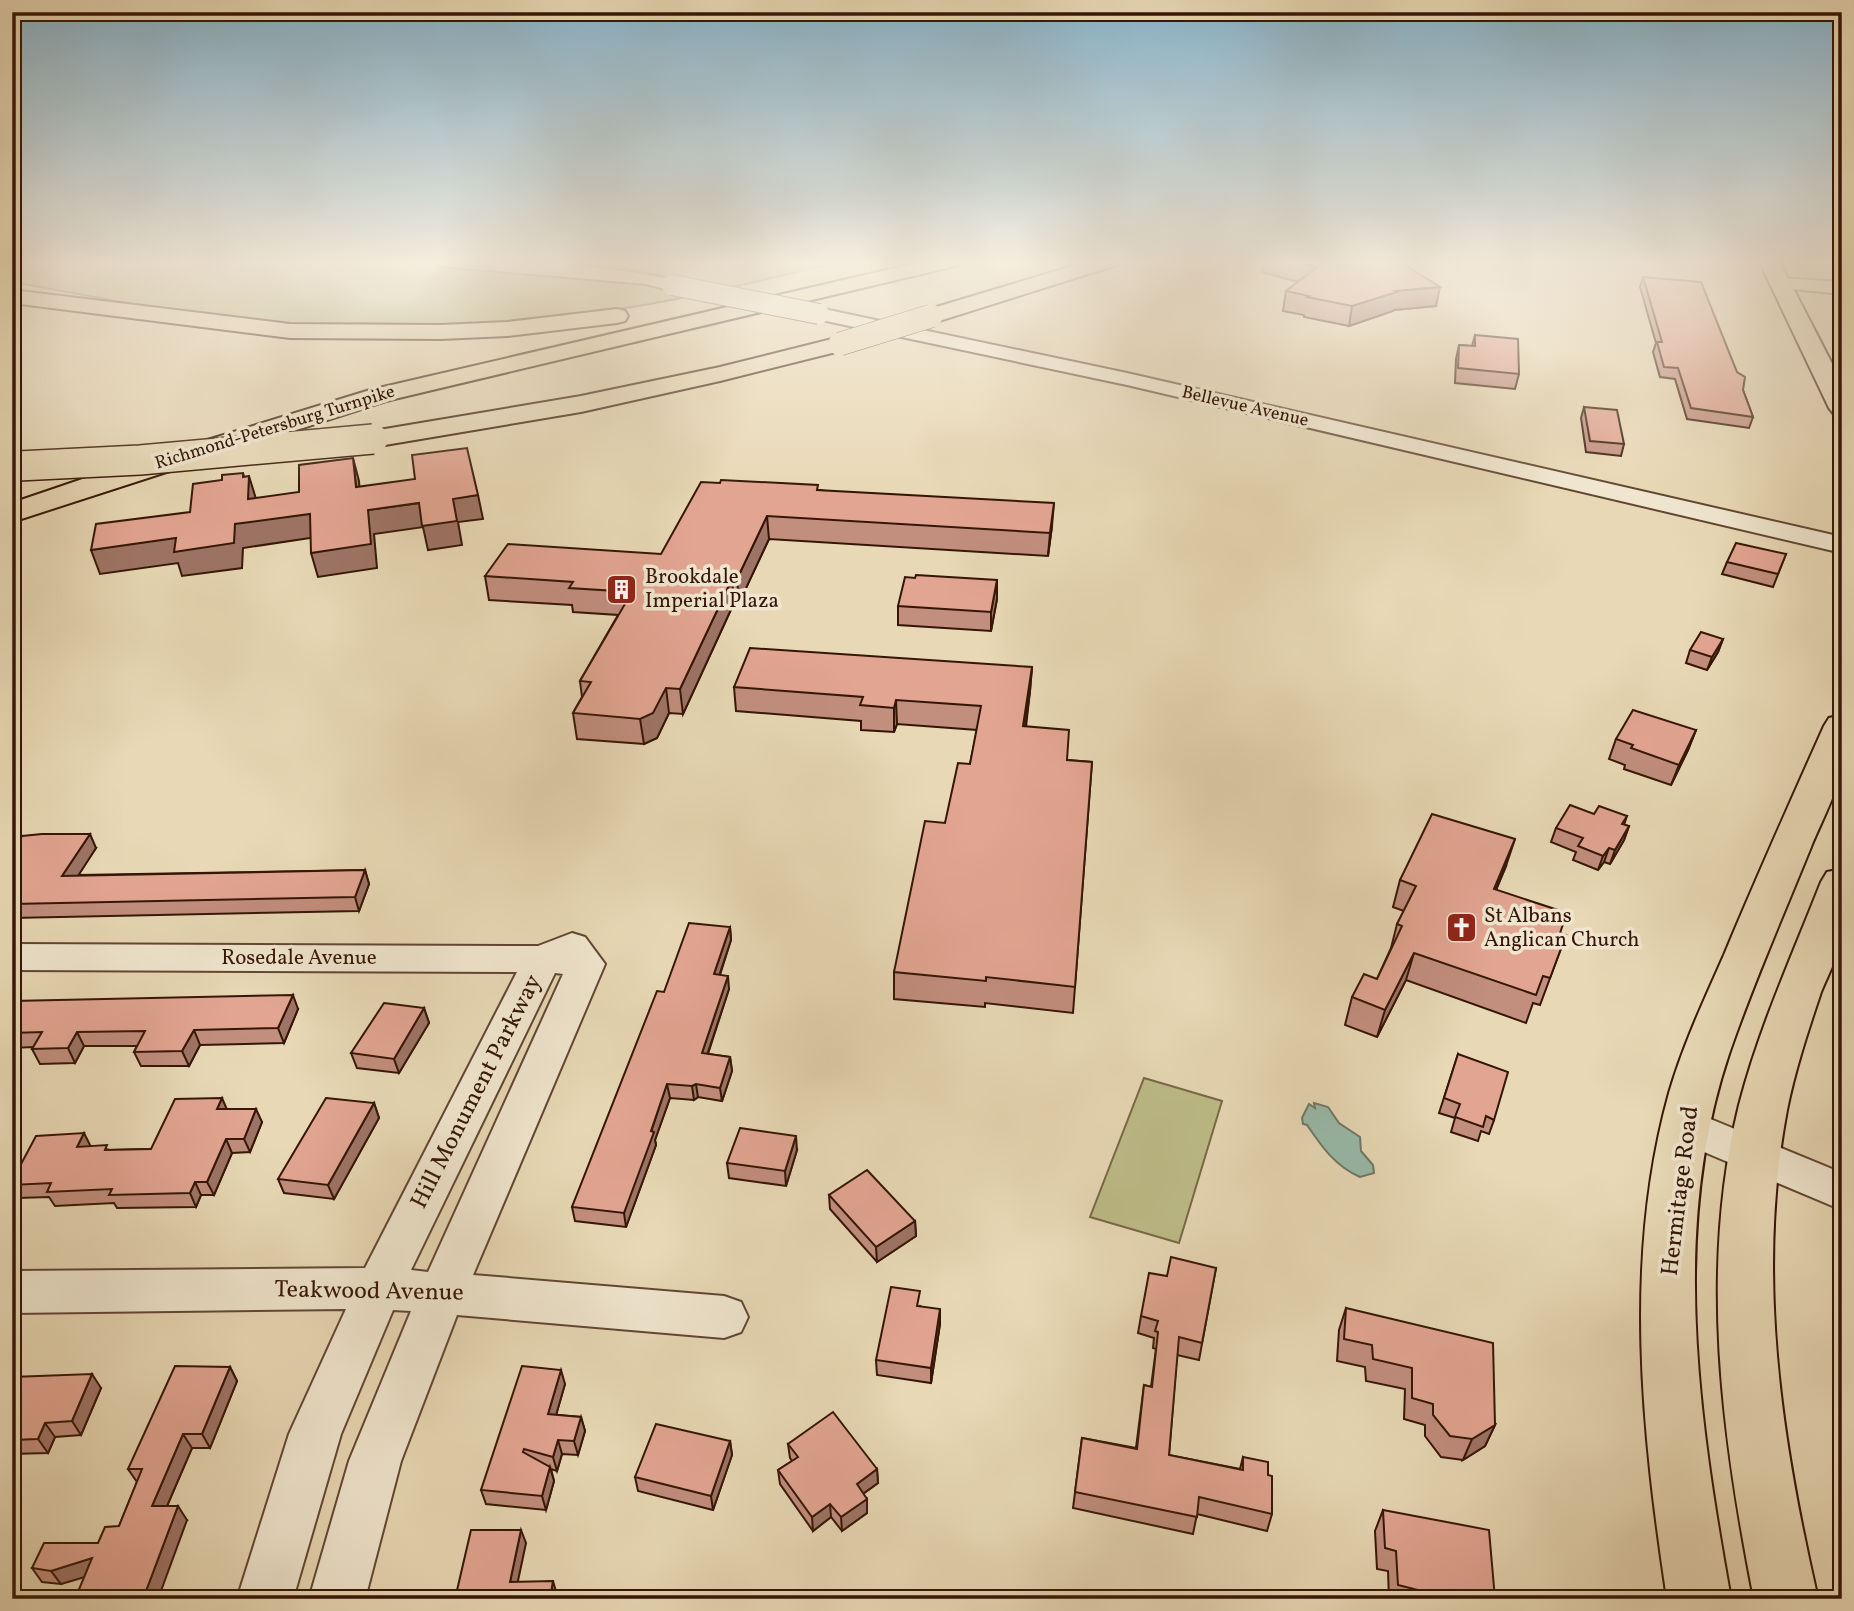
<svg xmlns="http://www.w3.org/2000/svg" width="1854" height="1611" font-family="Vollkorn,serif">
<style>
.green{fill:#bdbc88;stroke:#796947;stroke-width:2}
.water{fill:#98baaa;stroke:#707868;stroke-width:2}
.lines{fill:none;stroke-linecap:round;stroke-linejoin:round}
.minor-casing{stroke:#624632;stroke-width:4}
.major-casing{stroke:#351606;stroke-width:4}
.highway-casing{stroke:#351606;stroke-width:4}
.minor{fill:#f0e6cf;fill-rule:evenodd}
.major{fill:#e8d8b5;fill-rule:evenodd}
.highway{fill:#e8d8b5;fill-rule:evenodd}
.minor-bridge-casing{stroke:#624632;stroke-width:22;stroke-linecap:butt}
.highway-bridge-far1-casing{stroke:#351606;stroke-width:24;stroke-linecap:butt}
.highway-bridge-casing{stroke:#351606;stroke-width:32;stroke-linecap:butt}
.minor-bridge{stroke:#f0e6cf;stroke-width:20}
.highway-bridge-far1{stroke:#e8d8b5;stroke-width:23}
.highway-bridge{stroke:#e8d8b5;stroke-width:29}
.wall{fill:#c28e7e;stroke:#351606;stroke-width:2}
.shaded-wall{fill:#9e7466;stroke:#351606;stroke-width:2}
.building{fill:#e2a592;stroke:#351606;stroke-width:2}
.labels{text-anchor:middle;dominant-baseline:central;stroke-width:7;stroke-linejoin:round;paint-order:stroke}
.far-street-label{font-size:18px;fill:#351606;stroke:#f0e6cf}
.poi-label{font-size:21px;fill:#351606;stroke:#f0e6cf;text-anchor:start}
.street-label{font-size:21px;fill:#351606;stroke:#f0e6cf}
.near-street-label{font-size:24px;fill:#351606;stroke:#f0e6cf}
</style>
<rect width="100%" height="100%" fill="#e8d8b5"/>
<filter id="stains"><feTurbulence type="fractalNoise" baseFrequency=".00286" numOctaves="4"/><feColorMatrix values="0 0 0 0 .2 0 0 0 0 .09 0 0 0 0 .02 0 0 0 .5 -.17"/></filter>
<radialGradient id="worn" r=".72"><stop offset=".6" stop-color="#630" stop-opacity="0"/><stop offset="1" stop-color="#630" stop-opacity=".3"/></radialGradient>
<g class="green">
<path d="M12,261H845C768,278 690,299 612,310C509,325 405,329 300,325C204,321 107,298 12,282Z"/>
<polygon points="1144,1078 1222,1101 1179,1243 1090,1217"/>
</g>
<path class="water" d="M1314,1103L1328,1107L1339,1123L1360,1137L1361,1151L1373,1165L1374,1173L1360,1177C1335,1166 1322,1147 1307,1125L1303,1124L1302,1118L1309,1104L1315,1108Z"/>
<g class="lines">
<defs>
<g id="minor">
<path d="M431,261C508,261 604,263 678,281L681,285L672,291L646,284L440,266Z"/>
<polygon points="1780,278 1842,282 1842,294 1774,287 1771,283 1774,279"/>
<polygon points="819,308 1127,373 1842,537 1842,553 1127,385 812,318 809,314"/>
<path d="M572,933L585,937L605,964L473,1275L724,1296L741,1302L748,1317L741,1332L724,1338L457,1315L401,1461L365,1599H309L349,1461L411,1311L393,1310L341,1434L293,1599H237L289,1434L346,1309L12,1313V1271L365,1268L517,972L12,970V944L538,946ZM555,973L563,974L428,1272L411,1270Z"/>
<polygon points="1686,1109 1842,1173 1842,1210 1671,1138 1665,1126 1671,1114"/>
</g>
<g id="major">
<polygon points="1759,261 1779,261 1842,383 1842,416 1833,413 1829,408"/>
<path d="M1842,715C1842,733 1844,751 1842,768C1839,788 1819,827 1811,847C1783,916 1753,984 1729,1054C1670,1229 1699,1421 1731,1599H1667C1642,1432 1623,1258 1669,1093C1683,1045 1704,1000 1724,955C1756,878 1790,802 1824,726L1829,718Z"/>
<path d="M1842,869C1842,890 1846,916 1842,938C1838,956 1828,975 1821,992C1808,1031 1795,1070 1787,1110C1756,1274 1781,1438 1818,1599H1754C1722,1437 1699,1267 1739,1105C1759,1028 1792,956 1821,882L1827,872Z"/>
</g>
<g id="highway">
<polygon points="925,261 961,261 958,265 951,267 386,401 12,522 12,503 106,471 370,390"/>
<polygon points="1089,261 1120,261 1117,265 939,321 923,321 920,316 923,311"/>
<polygon points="12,290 290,324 441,325 507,322 617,309 625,311 628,316 625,321 617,323 507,336 441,339 290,338 12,303"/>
<polygon points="840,337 848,339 852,344 848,349 720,381 581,412 373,447 364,445 360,439 364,433 373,431 581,396 720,367"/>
</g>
</defs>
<use href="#minor" class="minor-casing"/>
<use href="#major" class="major-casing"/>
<use href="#highway" class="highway-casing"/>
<use href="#minor" class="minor"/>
<use href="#major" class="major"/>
<use href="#highway" class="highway"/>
<defs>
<polyline id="minor-bridge" points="672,285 819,314"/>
<polyline id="highway-bridge-far1" points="840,344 931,316"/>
<polyline id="highway-bridge" points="18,466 140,460 373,439"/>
</defs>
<use href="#minor-bridge" class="minor-bridge-casing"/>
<use href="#highway-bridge-far1" class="highway-bridge-far1-casing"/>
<use href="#highway-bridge" class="highway-bridge-casing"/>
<use href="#minor-bridge" class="minor-bridge"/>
<use href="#highway-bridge-far1" class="highway-bridge-far1"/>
<use href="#highway-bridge" class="highway-bridge"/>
</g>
<g class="wall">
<polygon points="1263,261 1398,261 1436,306 1394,310 1393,311 1349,326 1304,317 1304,315 1283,311 1286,291 1298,282 1262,272"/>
<polygon points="1643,277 1743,390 1753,417 1749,428 1687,419 1675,379 1660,377 1653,352 1656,343 1640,287"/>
<polygon points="1475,335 1519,374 1515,389 1455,383 1456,359 1459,345 1472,346"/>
<polygon points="1584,407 1624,444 1621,456 1586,452 1581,418"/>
<polygon points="819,490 1052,526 1048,556 769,539 739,603 734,603 683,714 669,713 657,738 644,744 577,739 573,713 582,697 580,681 618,615 573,612 572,605 489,600 485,576 661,554"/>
<polygon points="1786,554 1773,587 1722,574 1727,562"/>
<polygon points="997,580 997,599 991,631 898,625 898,606"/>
<polygon points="1723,639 1718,652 1707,670 1686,663 1690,650"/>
<polygon points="1032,667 1030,691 1026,727 1067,760 1092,762 1073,1013 985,1003 985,1007 894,999 894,972 945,823 970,764 977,730 897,724 894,732 861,730 861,721 736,711 734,687"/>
<polygon points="1696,730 1688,750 1671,785 1624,769 1625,765 1609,759 1616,739"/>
<polygon points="1594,814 1627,816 1624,825 1629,826 1624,840 1610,864 1604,862 1598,870 1573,860 1576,852 1551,842 1556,828"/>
<polygon points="12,848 96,848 78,875 365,870 369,884 359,911 12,918"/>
<polygon points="1506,866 1496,890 1560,933 1566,935 1540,1005 1533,1003 1526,1023 1406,980 1377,1037 1345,1025 1352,997 1377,979 1391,948 1397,924 1404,911 1393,907 1400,880"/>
<polygon points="730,927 731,940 720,975 729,989 708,1054 730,1057 732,1071 722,1101 698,1097 694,1100 670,1098 655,1140 656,1145 626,1227 575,1221 572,1207 664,992"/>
<polygon points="12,1001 298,1009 284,1043 200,1045 189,1066 141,1066 134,1052 137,1046 84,1046 75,1063 40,1064 32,1049 33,1047 12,1048"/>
<polygon points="424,1008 429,1023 399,1073 357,1068 351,1053"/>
<polygon points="1458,1054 1494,1120 1489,1134 1481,1131 1478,1141 1451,1132 1455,1118 1439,1113"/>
<polygon points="374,1103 379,1118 334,1199 284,1193 278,1179"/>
<polygon points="227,1109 262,1122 250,1152 232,1153 214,1195 201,1195 196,1207 117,1208 114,1203 55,1206 49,1197 18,1198 12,1188 12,1181 91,1146 110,1150 151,1149"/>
<polygon points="797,1150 786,1186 729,1178 727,1163"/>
<polygon points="829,1195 915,1221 916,1236 877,1262 830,1209"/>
<polygon points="1216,1268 1199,1360 1177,1355 1169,1455 1240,1469 1243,1457 1268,1475 1272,1514 1267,1531 1197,1514 1193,1534 1073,1508 1082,1438 1136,1448 1144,1385 1151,1387 1156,1349 1153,1348 1154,1338 1138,1333 1141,1316 1167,1276"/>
<polygon points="920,1306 940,1324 931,1383 877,1375 876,1360"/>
<polygon points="1346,1308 1495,1425 1485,1446 1463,1460 1441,1457 1425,1436 1425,1425 1404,1419 1405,1389 1366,1381 1365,1367 1337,1361 1339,1330"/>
<polygon points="230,1367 237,1381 210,1448 192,1448 167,1506 187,1520 61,1584 42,1582 32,1568 98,1543 119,1526 137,1482 128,1469"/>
<polygon points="12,1377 101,1388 81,1435 55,1437 48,1453 12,1454"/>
<polygon points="565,1384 556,1415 581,1417 585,1431 578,1455 562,1454 557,1471 551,1469 554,1481 546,1510 486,1504 481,1490"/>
<polygon points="730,1441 732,1455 713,1510 638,1491 635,1477"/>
<polygon points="788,1444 877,1469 878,1483 863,1494 867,1499 867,1513 842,1531 831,1517 813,1531 780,1484 778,1470 792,1461 790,1458"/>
<polygon points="1383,1510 1495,1599 1389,1599 1388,1571 1377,1569 1375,1531"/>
</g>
<g class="shaded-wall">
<polygon points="1440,287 1436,306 1394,310 1393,311 1349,326 1352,306 1395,291"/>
<polygon points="353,458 359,481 361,510 356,487"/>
<polygon points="243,473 248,489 249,476 256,499 310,514 317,537 243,548 242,568 182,576 178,563 100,574 91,550 235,524 248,499 243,477"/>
<polygon points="478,495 483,519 458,522 462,545 428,550 423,527 374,534 377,568 318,577 311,553 368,510"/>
<polygon points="1054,503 1052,526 1048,556 1050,533"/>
<polygon points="767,516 769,539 739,603 737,579"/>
<polygon points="732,579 734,603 683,714 680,689"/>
<polygon points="997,580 997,599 991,631 991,612"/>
<polygon points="1723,639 1718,652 1707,670 1712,657"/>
<polygon points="1032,667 1030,691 1022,751 1023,726"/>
<polygon points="666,688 669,713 657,738 644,744 640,719"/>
<polygon points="896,700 897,724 894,732 894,708"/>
<polygon points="1696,730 1688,750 1671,785 1679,765"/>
<polygon points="1629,826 1624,840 1610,864 1615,850"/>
<polygon points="90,834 96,848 69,890 62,876"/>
<polygon points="1515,839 1506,866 1485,916 1494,889"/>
<polygon points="1609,848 1604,862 1598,870 1603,856"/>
<polygon points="365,870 369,884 359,911 355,897"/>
<polygon points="730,927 731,940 715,988 714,974"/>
<polygon points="1414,953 1406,980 1377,1037 1385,1010"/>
<polygon points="728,976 729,989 703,1067 702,1053"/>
<polygon points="293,995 298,1009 284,1043 278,1028"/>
<polygon points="424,1008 429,1023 399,1073 394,1059"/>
<polygon points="194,1030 200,1045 189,1066 182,1051"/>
<polygon points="77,1032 84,1046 75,1063 68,1048"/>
<polygon points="730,1057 732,1071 722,1101 720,1088"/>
<polygon points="667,1084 670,1098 655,1140 656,1145 626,1227 624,1213"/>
<polygon points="696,1084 698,1097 694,1100 692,1086"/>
<polygon points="222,1098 228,1112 217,1109"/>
<polygon points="374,1103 379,1118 334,1199 328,1185"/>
<polygon points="256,1109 262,1122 250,1152 244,1139"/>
<polygon points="84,1133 91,1147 77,1147"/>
<polygon points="796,1136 797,1150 786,1186 785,1171"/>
<polygon points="226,1139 232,1153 214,1195 207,1182"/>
<polygon points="195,1182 201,1195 196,1207 190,1193"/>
<polygon points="915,1221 916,1236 877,1262 876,1247"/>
<polygon points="940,1309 940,1324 931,1383 931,1368"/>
<polygon points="230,1367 237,1381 210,1448 202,1434"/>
<polygon points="561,1370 565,1384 552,1429 548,1414"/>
<polygon points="92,1374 101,1388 81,1435 72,1421"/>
<polygon points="581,1417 585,1431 578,1455 574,1441"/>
<polygon points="45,1423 55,1437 48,1453 38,1439"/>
<polygon points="1495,1425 1485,1446 1463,1460 1472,1439"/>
<polygon points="183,1434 192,1448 161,1520 152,1506"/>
<polygon points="558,1440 562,1454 557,1471 553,1457"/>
<polygon points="730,1441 732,1455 713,1510 711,1496"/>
<polygon points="550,1467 554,1481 546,1510 542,1496"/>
<polygon points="877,1469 878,1483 857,1498 857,1484"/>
<polygon points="867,1499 867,1513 842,1531 841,1517"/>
<polygon points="830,1504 831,1517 813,1531 812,1517"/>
<polygon points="178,1506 187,1520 158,1599 143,1599"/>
<polygon points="521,1530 526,1543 515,1595 510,1582"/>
<polygon points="92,1558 102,1572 61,1584 51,1571"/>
<polygon points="553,1581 557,1595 557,1599 550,1599"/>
</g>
<g class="building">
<polygon points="1293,261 1398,261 1440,287 1395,291 1397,292 1352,306 1307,297 1309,296 1286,291 1317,267"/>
<polygon points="1643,277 1701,282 1737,372 1745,377 1743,390 1753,417 1691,408 1678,368 1664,367 1657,342 1662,342"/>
<polygon points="1475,335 1518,339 1519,374 1458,368 1459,345 1475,346"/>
<polygon points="1584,407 1617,410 1624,444 1590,441"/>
<polygon points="467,448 478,495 453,499 457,521 422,526 419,503 368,510 371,544 311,553 310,514 235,524 234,543 174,552 176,538 91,550 96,524 190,512 193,484 222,480 222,475 243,473 243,477 249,476 248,499 299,492 299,465 353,458 356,487 415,479 412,455"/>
<polygon points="721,480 818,485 817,490 1054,503 1050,533 767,516 737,579 732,579 680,689 666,688 653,713 640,719 573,713 591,682 580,681 632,592 569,588 573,582 485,576 508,544 661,554 701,482 720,483"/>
<polygon points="1736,543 1786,554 1778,574 1727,562"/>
<polygon points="916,575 997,580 991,612 898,606 905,577 915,578"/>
<polygon points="1701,632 1723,639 1712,657 1690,650"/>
<polygon points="750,648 1032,667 1023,726 1069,730 1067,760 1092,762 1075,987 986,977 986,981 894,972 925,821 945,823 958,763 970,764 981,706 896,700 894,708 860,705 863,697 734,687"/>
<polygon points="1633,710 1696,730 1679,765 1631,748 1633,745 1616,739"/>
<polygon points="1570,805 1594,814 1599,806 1627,816 1622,824 1629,826 1615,850 1609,848 1603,856 1578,846 1583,838 1556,828"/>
<polygon points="1432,814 1515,839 1494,889 1567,913 1560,933 1566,935 1550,978 1543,976 1536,995 1414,953 1385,1010 1352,997 1364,974 1377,979 1402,926 1397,924 1416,886 1400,880"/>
<polygon points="42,834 90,834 62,876 365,870 355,897 12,904 12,848 22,836"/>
<polygon points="689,923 730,927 714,974 728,976 702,1053 730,1057 720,1088 696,1084 692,1086 667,1084 651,1131 654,1132 624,1213 572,1207 657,991 664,992"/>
<polygon points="293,995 278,1028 194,1030 182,1051 134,1052 145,1031 77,1032 68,1048 32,1049 42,1032 12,1033 12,1001"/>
<polygon points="384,1003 424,1008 394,1059 351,1053"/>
<polygon points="1458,1054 1508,1072 1494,1120 1486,1116 1483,1127 1455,1117 1460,1104 1444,1098"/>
<polygon points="222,1098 217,1109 256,1109 244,1139 226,1139 207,1182 195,1182 190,1193 109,1195 112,1189 47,1192 51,1183 12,1185 12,1181 36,1136 84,1133 77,1147 107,1145 105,1150 151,1149 175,1099"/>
<polygon points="326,1098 374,1103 328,1185 278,1179"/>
<polygon points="740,1128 796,1136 785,1171 727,1163"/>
<polygon points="867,1170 915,1221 876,1247 829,1195"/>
<polygon points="1171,1257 1216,1268 1202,1343 1179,1337 1169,1455 1243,1470 1243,1457 1268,1462 1268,1475 1272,1476 1272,1514 1199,1497 1197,1517 1075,1492 1082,1438 1137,1449 1144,1385 1152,1387 1158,1332 1155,1331 1158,1321 1141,1316 1149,1273 1167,1276"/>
<polygon points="891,1287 920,1291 917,1306 940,1309 931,1368 876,1360"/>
<polygon points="1346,1308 1493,1343 1495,1425 1472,1439 1450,1436 1433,1415 1433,1404 1412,1398 1412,1368 1373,1359 1372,1345 1344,1339"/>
<polygon points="175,1366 230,1367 202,1434 183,1434 152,1506 178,1506 143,1599 75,1599 92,1558 51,1571 32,1568 44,1543 98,1543 105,1527 119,1526 142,1469 128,1469"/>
<polygon points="522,1366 561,1370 548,1414 581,1417 574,1441 558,1440 553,1457 524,1449 523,1452 550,1467 542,1496 481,1490"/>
<polygon points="92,1374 72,1421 45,1423 38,1439 12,1440 12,1377"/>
<polygon points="833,1412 877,1469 857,1484 867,1499 841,1517 830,1504 812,1517 778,1470 798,1457 788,1444"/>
<polygon points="656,1424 730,1441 711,1496 635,1477"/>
<polygon points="1383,1510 1489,1530 1495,1599 1419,1599 1418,1590 1398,1585 1396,1551 1385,1548"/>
<polygon points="471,1530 521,1530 510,1582 553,1581 550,1599 455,1599"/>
</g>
<linearGradient id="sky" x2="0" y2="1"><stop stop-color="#88b6cf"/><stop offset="0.54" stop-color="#f5edde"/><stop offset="1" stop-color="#f5edde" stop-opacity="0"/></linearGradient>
<rect width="1854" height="487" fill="url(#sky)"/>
<defs>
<symbol id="building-square" viewBox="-11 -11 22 22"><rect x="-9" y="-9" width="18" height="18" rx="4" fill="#8f2418" stroke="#f0e6cf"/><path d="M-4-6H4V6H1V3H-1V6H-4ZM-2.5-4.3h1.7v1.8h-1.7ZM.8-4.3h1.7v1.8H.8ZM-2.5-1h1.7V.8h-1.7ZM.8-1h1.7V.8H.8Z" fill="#fff"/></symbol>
<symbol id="church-square" viewBox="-11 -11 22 22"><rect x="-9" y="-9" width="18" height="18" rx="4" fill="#8f2418" stroke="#f0e6cf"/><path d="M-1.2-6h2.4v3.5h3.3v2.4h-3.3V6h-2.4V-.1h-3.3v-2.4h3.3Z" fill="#fff"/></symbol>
</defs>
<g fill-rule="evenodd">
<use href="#building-square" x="604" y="572" width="35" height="35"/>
<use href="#church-square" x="1444" y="910" width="35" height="35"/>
</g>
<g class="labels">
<g class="far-street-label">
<text transform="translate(1245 407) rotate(13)">Bellevue Avenue</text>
<text transform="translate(275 428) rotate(-17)">Richmond-Petersburg Turnpike</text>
</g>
<g class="poi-label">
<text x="645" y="577">Brookdale<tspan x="645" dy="24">Imperial Plaza</tspan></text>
<text x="1484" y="916">St Albans<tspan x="1484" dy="24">Anglican Church</tspan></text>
</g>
<g class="street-label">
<text x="299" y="958">Rosedale Avenue</text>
</g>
<g class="near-street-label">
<text transform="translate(477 1092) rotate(-63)">Hill Monument Parkway</text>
<text transform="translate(1681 1191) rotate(-83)">Hermitage Road</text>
<text transform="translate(369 1292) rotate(1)">Teakwood Avenue</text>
</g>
</g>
<rect width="1854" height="1611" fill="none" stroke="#e8d8b5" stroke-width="42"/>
<rect x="14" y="14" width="1826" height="1583" fill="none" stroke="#351606" stroke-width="3.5"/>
<rect x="21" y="21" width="1812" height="1569" fill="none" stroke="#351606" stroke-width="2"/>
<rect width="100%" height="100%" filter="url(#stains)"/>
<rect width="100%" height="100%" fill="url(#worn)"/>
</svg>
